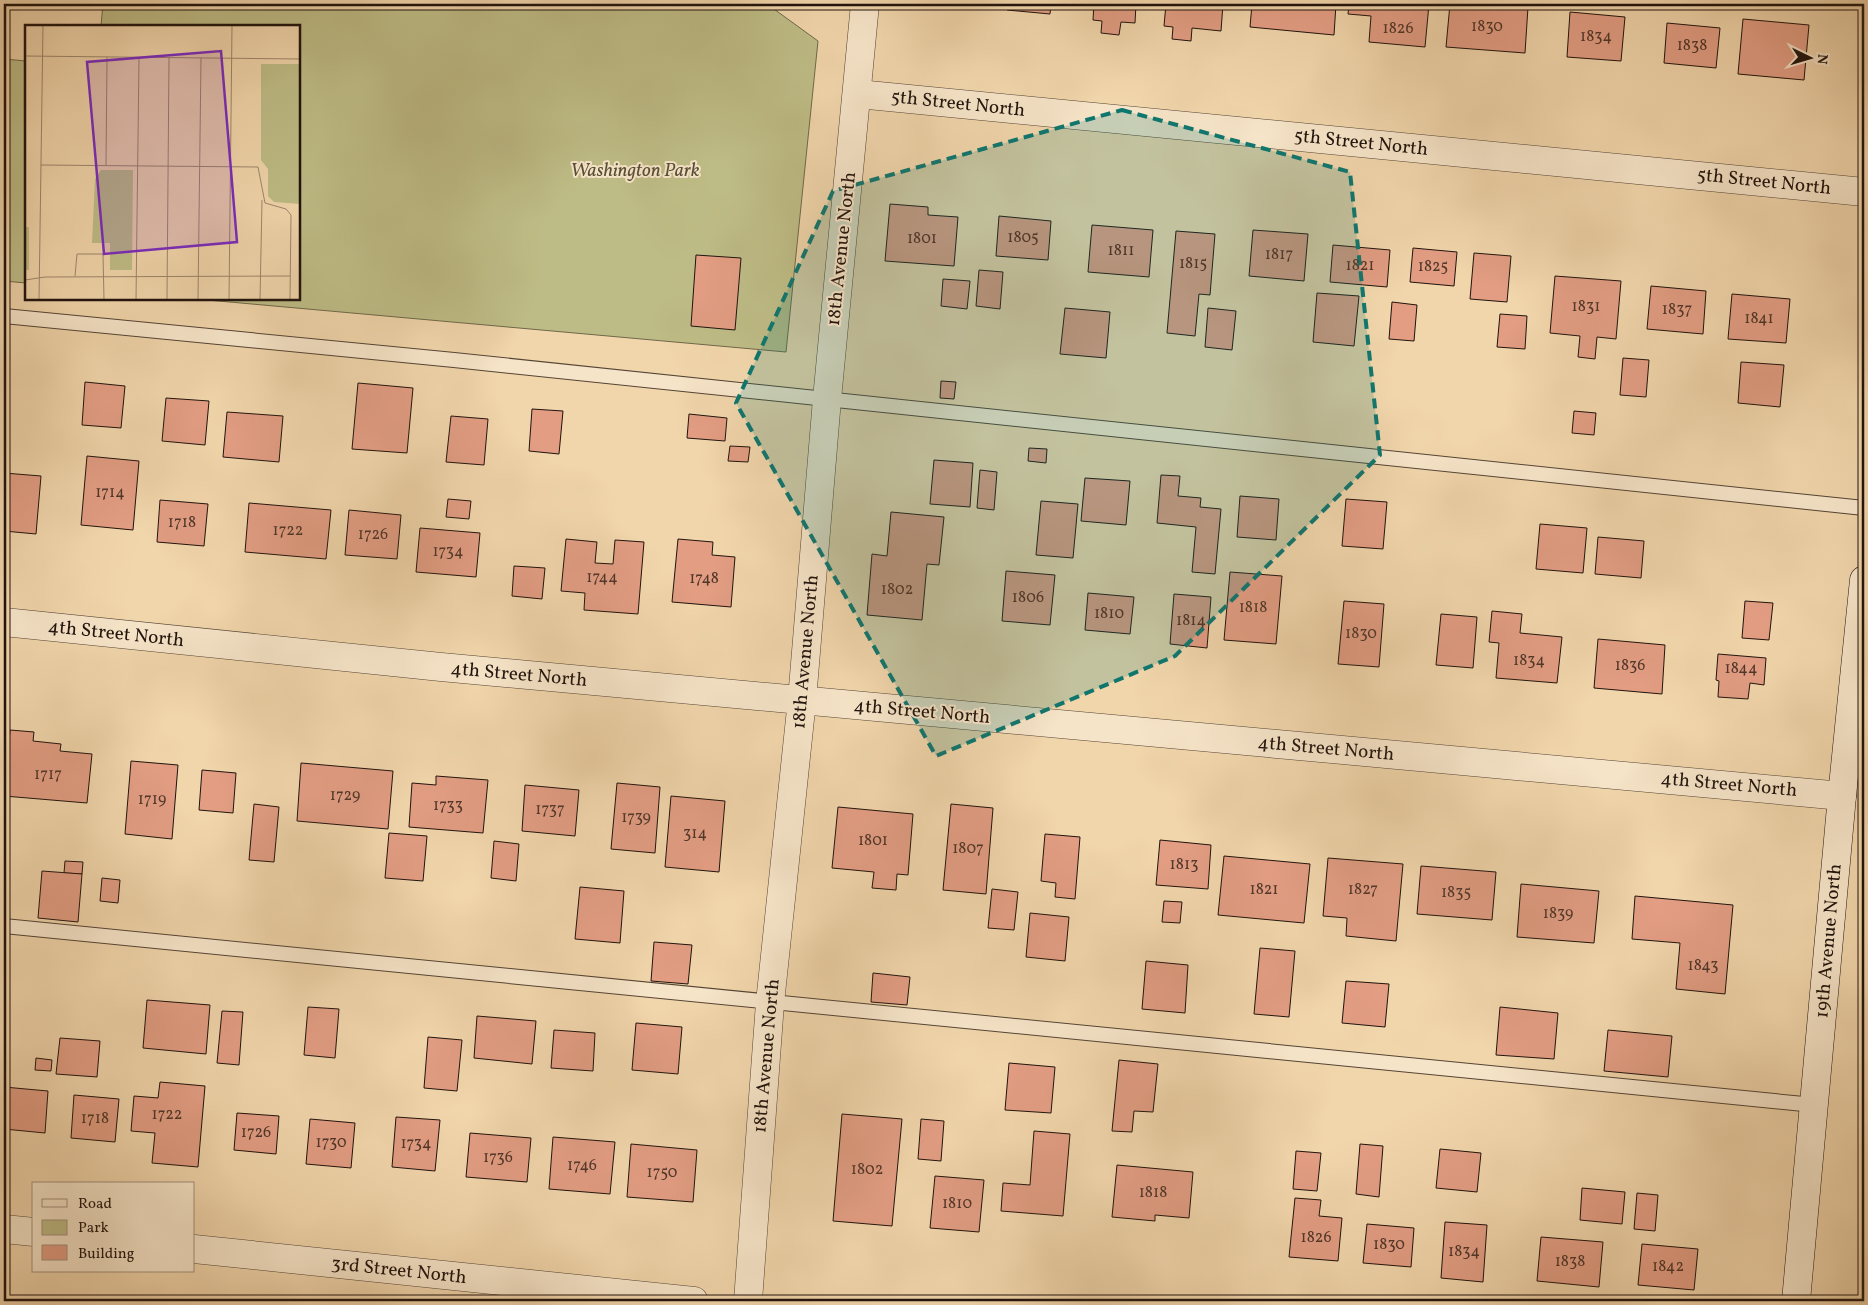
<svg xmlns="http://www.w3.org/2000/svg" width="1868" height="1305" font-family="Vollkorn,serif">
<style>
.green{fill:#bebc86;stroke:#6f684a}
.building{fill:#e29d83;stroke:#20130d}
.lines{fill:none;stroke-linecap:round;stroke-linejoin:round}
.lane-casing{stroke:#544434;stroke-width:16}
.street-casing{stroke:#544434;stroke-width:29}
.secondary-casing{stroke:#20130d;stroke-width:29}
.lane{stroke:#f6e4c8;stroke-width:14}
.street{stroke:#f6e4c8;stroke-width:28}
.secondary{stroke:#f6e4c8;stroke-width:28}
.marked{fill:#0f766e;fill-opacity:0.2;stroke:#0f766e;stroke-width:4;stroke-dasharray:10 6;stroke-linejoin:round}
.labels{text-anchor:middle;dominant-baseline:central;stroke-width:4;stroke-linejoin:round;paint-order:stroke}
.number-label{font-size:16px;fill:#50362a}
.street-label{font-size:19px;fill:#20130d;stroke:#f6e4c8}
.park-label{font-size:19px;font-style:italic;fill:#574e37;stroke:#f6e4c8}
.inset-road{fill:none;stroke:#9d876c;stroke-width:1}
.view{fill:#7b2cbf;fill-opacity:0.15;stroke:#7b2cbf;stroke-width:2.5}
.inset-edge{fill:none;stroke:#20130d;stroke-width:2.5}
</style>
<rect width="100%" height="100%" fill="#f1d5ab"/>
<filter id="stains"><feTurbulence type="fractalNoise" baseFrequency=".004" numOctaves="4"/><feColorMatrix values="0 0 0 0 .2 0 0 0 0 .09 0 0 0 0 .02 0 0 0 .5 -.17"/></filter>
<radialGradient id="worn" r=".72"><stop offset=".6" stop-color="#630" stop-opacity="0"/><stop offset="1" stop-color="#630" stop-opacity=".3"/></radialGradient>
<g class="green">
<polygon points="103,4 767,4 818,41 786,352 196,299 299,299 299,26 101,26"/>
<polygon points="4,59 26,61 26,283 4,281"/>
</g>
<g class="building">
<polygon points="1008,4 1051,4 1050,14 1007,10"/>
<polygon points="1094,4 1136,4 1135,23 1121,22 1119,35 1101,33 1102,21 1093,20"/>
<polygon points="1166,4 1223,4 1221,31 1192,28 1191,41 1172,39 1173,27 1164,26"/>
<polygon points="1252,4 1336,4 1334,35 1250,27"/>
<polygon points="1349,4 1429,4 1425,47 1369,42 1371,16 1348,14"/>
<polygon points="1450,4 1501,4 1528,7 1525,53 1446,47"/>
<polygon points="1570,12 1625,17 1621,61 1567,57"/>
<polygon points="1743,19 1809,25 1804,80 1738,74"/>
<polygon points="1667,23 1720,28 1716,68 1664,63"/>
<polygon points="890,204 928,207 928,215 958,217 954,266 885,261"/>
<polygon points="999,216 1051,221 1048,260 996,256"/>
<polygon points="1092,225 1153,230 1149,277 1088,272"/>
<polygon points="1253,230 1308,234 1304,281 1249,276"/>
<polygon points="1176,231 1215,234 1210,295 1199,294 1195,336 1167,333"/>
<polygon points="1333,245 1390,250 1387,287 1330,282"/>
<polygon points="1413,248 1457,252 1454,286 1410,282"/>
<polygon points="1474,253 1511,256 1507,302 1470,299"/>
<polygon points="696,255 741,258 735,330 691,326"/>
<polygon points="979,270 1003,272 1000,309 976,306"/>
<polygon points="1555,276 1621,281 1616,339 1597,337 1595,359 1578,357 1580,336 1550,333"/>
<polygon points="943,279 970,281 967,309 941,306"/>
<polygon points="1651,286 1706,291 1703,334 1647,329"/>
<polygon points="1317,293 1359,296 1354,346 1313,342"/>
<polygon points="1732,294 1790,299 1786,343 1728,339"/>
<polygon points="1392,302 1417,305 1414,341 1389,339"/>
<polygon points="1065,308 1110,312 1106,358 1060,354"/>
<polygon points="1208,308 1236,311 1232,350 1205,347"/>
<polygon points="1500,314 1527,316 1525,349 1497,347"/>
<polygon points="1623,358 1649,360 1646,397 1620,395"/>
<polygon points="1741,362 1784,365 1780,407 1738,403"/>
<polygon points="941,381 956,382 954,399 940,398"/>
<polygon points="85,382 125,386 121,428 82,425"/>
<polygon points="358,383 413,388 407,453 352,449"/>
<polygon points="166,398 209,401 205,445 162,441"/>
<polygon points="532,409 563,411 559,454 529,451"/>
<polygon points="1574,411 1596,413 1594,435 1572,433"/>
<polygon points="227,412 283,416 279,462 223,457"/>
<polygon points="689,414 727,418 725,441 687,438"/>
<polygon points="451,416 488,419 484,465 446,462"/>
<polygon points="730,446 750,447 748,462 728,461"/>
<polygon points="1029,448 1047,449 1046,463 1028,461"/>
<polygon points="87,456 139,461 133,530 81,525"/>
<polygon points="934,460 973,463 970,507 930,504"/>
<polygon points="980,470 997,472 994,510 977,508"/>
<polygon points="4,473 41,476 36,534 4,531"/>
<polygon points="1161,475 1180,476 1178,496 1201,498 1200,507 1221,509 1215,574 1192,572 1196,527 1157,523"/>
<polygon points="1085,478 1130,481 1126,525 1081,521"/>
<polygon points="1240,496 1279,499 1276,540 1237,537"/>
<polygon points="448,499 471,501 469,519 446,517"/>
<polygon points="1346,499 1387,502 1383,549 1342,546"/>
<polygon points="160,500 208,504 204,546 157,542"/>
<polygon points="1041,501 1078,504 1073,558 1036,555"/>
<polygon points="249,503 331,510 326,559 245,552"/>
<polygon points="349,510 401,515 397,559 345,555"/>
<polygon points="891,512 944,517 939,565 927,564 922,620 867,615 872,554 887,556"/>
<polygon points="1540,524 1587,528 1583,573 1536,569"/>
<polygon points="420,528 480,533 476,577 416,572"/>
<polygon points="1598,537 1644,541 1641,578 1595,574"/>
<polygon points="566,539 597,542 595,563 613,564 615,540 644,542 638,614 584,610 585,593 561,591"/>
<polygon points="678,539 713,542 712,555 735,557 731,607 672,602"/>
<polygon points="514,566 545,568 542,599 512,596"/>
<polygon points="1006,571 1055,575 1050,625 1002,621"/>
<polygon points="1230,572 1282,576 1276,644 1224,640"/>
<polygon points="1088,593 1134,597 1130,634 1085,630"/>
<polygon points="1174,594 1211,597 1207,648 1170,644"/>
<polygon points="1344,601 1384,604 1379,667 1338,664"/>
<polygon points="1745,601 1773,603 1769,640 1742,638"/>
<polygon points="1492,611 1522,614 1520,633 1562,637 1557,683 1496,678 1499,643 1489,642"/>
<polygon points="1441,614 1477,617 1473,668 1436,665"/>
<polygon points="1598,639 1665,645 1662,694 1594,688"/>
<polygon points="1718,654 1766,658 1764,685 1750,683 1748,699 1718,697 1719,681 1716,680"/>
<polygon points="10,730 34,732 33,741 61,744 60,751 92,754 87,803 4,796"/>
<polygon points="131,761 178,765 172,839 125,834"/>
<polygon points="301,763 393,771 388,829 297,821"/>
<polygon points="202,770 236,773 233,813 199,810"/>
<polygon points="436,776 488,780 483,833 409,827 412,783 436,785"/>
<polygon points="617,783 660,787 655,853 611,849"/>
<polygon points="525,785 579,790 575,836 522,831"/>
<polygon points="671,796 725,801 719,872 665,867"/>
<polygon points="254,804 279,807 274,862 249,860"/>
<polygon points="951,804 993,808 986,894 943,890"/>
<polygon points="838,807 913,814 908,875 897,874 896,890 872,888 874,872 832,868"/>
<polygon points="389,833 427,836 423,881 385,878"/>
<polygon points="1045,834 1080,837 1075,899 1055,897 1056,883 1041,881"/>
<polygon points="1160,840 1211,845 1208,889 1156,885"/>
<polygon points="494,841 519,844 516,881 491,878"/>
<polygon points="1224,856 1310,864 1304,923 1218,915"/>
<polygon points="1328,858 1403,864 1396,941 1346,936 1347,918 1323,916"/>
<polygon points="65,861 83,862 82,874 64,873"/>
<polygon points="1421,866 1496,872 1492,920 1417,914"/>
<polygon points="42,871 82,874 78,922 38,918"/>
<polygon points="102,878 120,880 118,903 100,901"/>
<polygon points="1521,884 1599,891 1594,943 1517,937"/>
<polygon points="580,887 624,891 620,943 575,939"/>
<polygon points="992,889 1018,892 1014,930 988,928"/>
<polygon points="1635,896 1733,905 1725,994 1676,989 1680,943 1632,939"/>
<polygon points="1164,901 1182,902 1180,923 1162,922"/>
<polygon points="1030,913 1069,917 1065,961 1026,957"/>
<polygon points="654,942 692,945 688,984 651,981"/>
<polygon points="1260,948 1295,951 1289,1017 1254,1014"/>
<polygon points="1146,961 1188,965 1185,1013 1142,1009"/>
<polygon points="873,973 910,977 907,1005 871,1002"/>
<polygon points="1346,981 1389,984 1385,1027 1342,1023"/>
<polygon points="147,1000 210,1005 206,1054 143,1048"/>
<polygon points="308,1007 339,1009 335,1058 304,1055"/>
<polygon points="1500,1007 1558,1013 1554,1059 1496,1055"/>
<polygon points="222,1011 243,1012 239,1065 217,1063"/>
<polygon points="477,1016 536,1021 532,1064 474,1058"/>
<polygon points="636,1023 682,1027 678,1074 632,1070"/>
<polygon points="4,1028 8,1028 4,1080"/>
<polygon points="554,1030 595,1033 593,1071 551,1068"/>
<polygon points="1608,1030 1672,1036 1668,1077 1604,1071"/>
<polygon points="428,1037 462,1040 457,1091 424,1088"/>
<polygon points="60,1038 100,1041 97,1077 56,1074"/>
<polygon points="36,1058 52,1060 51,1071 35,1070"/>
<polygon points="1119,1060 1158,1064 1153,1112 1134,1111 1132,1132 1112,1131"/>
<polygon points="1009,1063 1055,1067 1051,1113 1005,1110"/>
<polygon points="160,1082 205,1086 198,1167 152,1163 155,1133 131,1131 134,1096 158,1098"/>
<polygon points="4,1087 48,1091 45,1133 4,1129"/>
<polygon points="74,1095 119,1099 115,1142 71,1138"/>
<polygon points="237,1113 279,1116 276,1154 234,1150"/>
<polygon points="842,1114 902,1119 892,1226 833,1221"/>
<polygon points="396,1117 440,1120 435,1171 392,1167"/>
<polygon points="310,1119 355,1123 351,1168 306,1164"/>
<polygon points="921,1119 944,1121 941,1161 918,1159"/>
<polygon points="1034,1131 1070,1134 1063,1216 1001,1211 1003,1183 1030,1185"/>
<polygon points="470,1133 531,1138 527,1182 466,1177"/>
<polygon points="553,1137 615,1142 610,1194 549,1189"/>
<polygon points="631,1144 697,1150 693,1202 627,1197"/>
<polygon points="1360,1144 1383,1146 1379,1197 1356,1194"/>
<polygon points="1440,1149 1481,1153 1477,1192 1436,1188"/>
<polygon points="1296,1151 1321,1153 1317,1191 1293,1189"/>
<polygon points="1117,1165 1193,1172 1189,1218 1155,1215 1155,1221 1112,1217"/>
<polygon points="935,1176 984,1180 979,1232 930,1228"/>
<polygon points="1582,1188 1625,1192 1622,1224 1580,1220"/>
<polygon points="1637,1193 1658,1195 1655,1231 1634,1229"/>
<polygon points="1295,1198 1321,1200 1319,1216 1342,1218 1338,1261 1289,1257"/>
<polygon points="1445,1222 1487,1225 1483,1282 1441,1278"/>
<polygon points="1367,1224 1414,1228 1411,1267 1363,1263"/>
<polygon points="1541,1237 1603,1242 1599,1287 1537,1281"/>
<polygon points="1642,1244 1698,1249 1694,1290 1638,1285"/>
</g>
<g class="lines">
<defs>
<g id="lane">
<polyline points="4,316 454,360 1864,508"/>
<polyline points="4,926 1814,1105"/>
</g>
<g id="street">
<polyline points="858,94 1864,192"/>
<polyline points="4,622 441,667 1842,796"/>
<polyline points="4,1229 34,1232"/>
<polyline points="194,1249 694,1301"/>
<polyline points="748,1301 770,1003 802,700 827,399 865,4"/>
</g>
<polyline id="secondary" points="1796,1301 1842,796 1864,580"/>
</defs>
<use href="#lane" class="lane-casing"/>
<use href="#street" class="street-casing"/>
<use href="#secondary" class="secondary-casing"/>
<use href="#lane" class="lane"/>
<use href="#street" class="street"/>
<use href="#secondary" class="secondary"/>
</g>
<path class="marked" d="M1122,110L1350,172L1380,455L1175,656L936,756L736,403L833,191Z"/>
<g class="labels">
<g class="number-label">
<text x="1487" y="27">1830</text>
<text x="1398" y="29">1826</text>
<text x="1596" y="37">1834</text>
<text x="1692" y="46">1838</text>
<text x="1023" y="238">1805</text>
<text x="922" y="239">1801</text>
<text x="1121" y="251">1811</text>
<text x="1279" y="255">1817</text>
<text x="1193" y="264">1815</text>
<text x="1360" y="266">1821</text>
<text x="1433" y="267">1825</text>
<text x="1586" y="307">1831</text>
<text x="1677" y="310">1837</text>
<text x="1759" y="319">1841</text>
<text x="110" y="493">1714</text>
<text x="182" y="523">1718</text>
<text x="288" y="531">1722</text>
<text x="373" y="535">1726</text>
<text x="448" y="552">1734</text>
<text x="602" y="578">1744</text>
<text x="704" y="579">1748</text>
<text x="897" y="590">1802</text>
<text x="1028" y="598">1806</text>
<text x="1253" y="608">1818</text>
<text x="1109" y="614">1810</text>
<text x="1191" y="621">1814</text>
<text x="1361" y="634">1830</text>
<text x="1529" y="661">1834</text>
<text x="1630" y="666">1836</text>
<text x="1741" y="669">1844</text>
<text x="48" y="775">1717</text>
<text x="345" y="796">1729</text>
<text x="152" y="800">1719</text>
<text x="448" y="806">1733</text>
<text x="550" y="810">1737</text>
<text x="636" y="818">1739</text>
<text x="695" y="834">314</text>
<text x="873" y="841">1801</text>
<text x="968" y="849">1807</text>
<text x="1184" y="865">1813</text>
<text x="1264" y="890">1821</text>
<text x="1363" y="890">1827</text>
<text x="1456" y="893">1835</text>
<text x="1558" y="914">1839</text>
<text x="1703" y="966">1843</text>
<text x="167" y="1115">1722</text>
<text x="95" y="1119">1718</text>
<text x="256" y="1133">1726</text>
<text x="331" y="1143">1730</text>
<text x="416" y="1144">1734</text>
<text x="498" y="1158">1736</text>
<text x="582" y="1166">1746</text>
<text x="867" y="1170">1802</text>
<text x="662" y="1173">1750</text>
<text x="1153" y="1193">1818</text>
<text x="957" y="1204">1810</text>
<text x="1316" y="1238">1826</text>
<text x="1389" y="1245">1830</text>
<text x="1464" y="1252">1834</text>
<text x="1570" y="1262">1838</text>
<text x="1668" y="1267">1842</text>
</g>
<g class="street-label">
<text transform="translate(958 104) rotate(6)">5th Street North</text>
<text transform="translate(1361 143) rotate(6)">5th Street North</text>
<text transform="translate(1764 182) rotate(6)">5th Street North</text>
<text transform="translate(842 249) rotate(-84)">18th Avenue North</text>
<text transform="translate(116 634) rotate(6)">4th Street North</text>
<text transform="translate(806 652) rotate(-85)">18th Avenue North</text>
<text transform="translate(519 675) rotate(5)">4th Street North</text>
<text transform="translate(922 712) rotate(5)">4th Street North</text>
<text transform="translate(1326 749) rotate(5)">4th Street North</text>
<text transform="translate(1729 785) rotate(5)">4th Street North</text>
<text transform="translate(1829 941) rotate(-85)">19th Avenue North</text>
<text transform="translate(767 1056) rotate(-85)">18th Avenue North</text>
<text transform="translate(399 1271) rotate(6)">3rd Street North</text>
</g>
<g class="park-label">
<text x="635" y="171">Washington Park</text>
</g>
</g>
<g transform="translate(25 25)">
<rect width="275" height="275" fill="#f1d5ab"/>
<path d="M236,39H275V179L249,177L243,171V144L236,135ZM76,145H108L107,245H85V218H67L70,154ZM0,202H4V245H0Z" fill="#bebc86"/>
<path class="inset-road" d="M0,31L275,34M16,140L233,142L240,178L261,184L266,190L265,275M81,140L82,32M50,251L52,229H78L79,275M0,255L20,252L265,251M14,275L18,0M111,275L114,33M142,275L144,33M173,275L176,33M204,275L207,0M235,275L237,175"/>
<path class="view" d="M196,26L212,217L79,229L62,37Z"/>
<rect width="275" height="275" class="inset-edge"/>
</g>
<rect width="1868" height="1305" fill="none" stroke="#f1d5ab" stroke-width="20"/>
<rect x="5" y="5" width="1858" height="1295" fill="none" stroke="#20130d" stroke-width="2.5"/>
<rect x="10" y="10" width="1848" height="1285" fill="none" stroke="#20130d"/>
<rect x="32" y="1182" width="162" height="90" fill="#f6e4c8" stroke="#a0907d"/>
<rect x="42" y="1199" width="25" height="8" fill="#f6e4c8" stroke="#a0907d"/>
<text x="78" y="1208" font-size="15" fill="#20130d">Road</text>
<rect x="42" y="1220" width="25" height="15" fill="#bebc86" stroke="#a0907d"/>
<text x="78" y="1232" font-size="15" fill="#20130d">Park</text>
<rect x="42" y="1245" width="25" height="15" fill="#e29d83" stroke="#a0907d"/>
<text x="78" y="1258" font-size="15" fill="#20130d">Building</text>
<g transform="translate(1810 58) rotate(95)" stroke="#f6e4c8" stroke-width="4" paint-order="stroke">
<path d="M0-4L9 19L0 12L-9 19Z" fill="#20130d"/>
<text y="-8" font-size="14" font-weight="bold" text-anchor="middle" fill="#20130d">N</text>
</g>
<rect width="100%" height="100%" filter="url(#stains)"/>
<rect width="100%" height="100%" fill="url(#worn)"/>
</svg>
